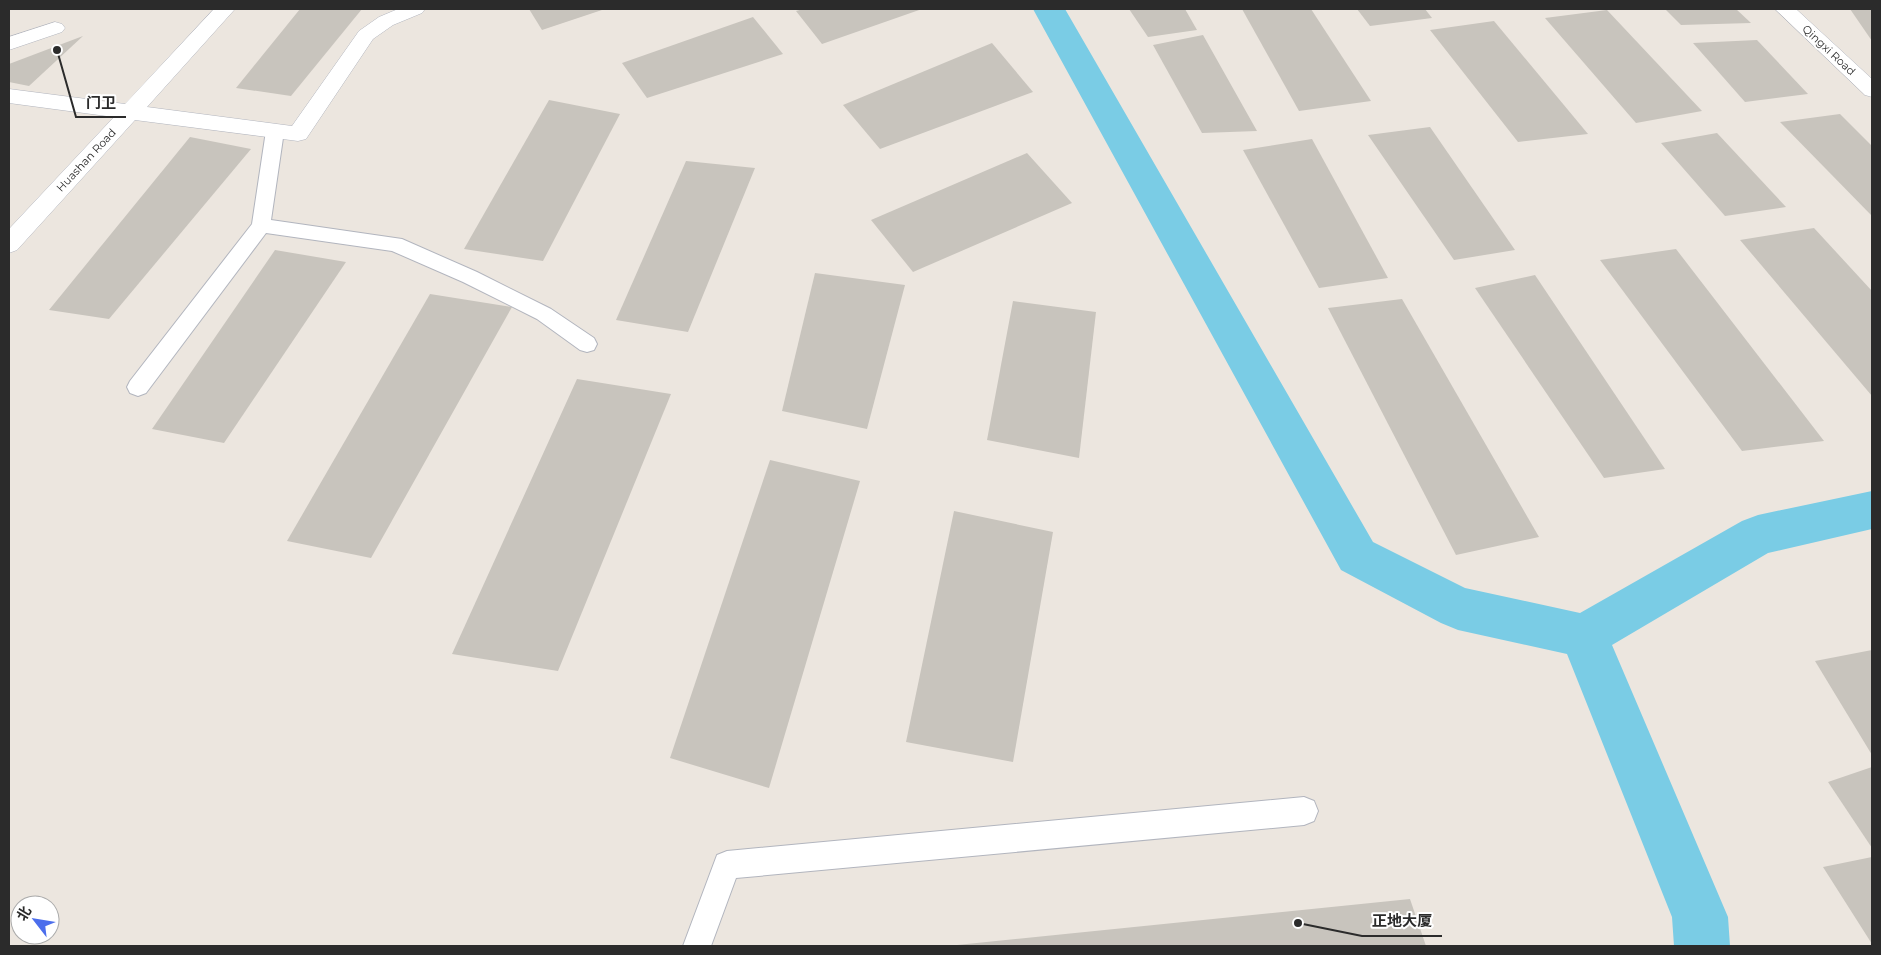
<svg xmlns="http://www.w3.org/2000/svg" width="1881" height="955" font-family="Montserrat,'Noto Sans SC',sans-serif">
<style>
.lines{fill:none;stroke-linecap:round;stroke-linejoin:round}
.canal{fill:#7acce5;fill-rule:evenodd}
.building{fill:#c8c4bd}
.service-casing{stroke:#b2b5be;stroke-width:2}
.minor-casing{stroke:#b2b5be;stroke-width:1}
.service{fill:#fff;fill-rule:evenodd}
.minor{fill:#fff;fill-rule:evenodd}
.labels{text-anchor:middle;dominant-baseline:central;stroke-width:4;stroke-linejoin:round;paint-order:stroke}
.far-street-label{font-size:11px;fill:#2b2b2b;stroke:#fff}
.leader{fill:none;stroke:#2b2b2b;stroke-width:2}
.callout-dot{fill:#2b2b2b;stroke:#fff;stroke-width:2}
.callout-label{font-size:15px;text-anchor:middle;font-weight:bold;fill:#2b2b2b;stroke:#fff;stroke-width:4;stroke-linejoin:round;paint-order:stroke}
</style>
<rect width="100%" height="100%" fill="#ece6df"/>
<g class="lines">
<polygon class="canal" points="1033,9 1065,9 1373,542 1465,588 1580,613 1742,521 1758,515 1872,491 1872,529 1768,553 1612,645 1728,917 1730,946 1674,946 1672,917 1567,654 1458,630 1441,623 1341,570"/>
</g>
<g class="building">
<polygon points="300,9 362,9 291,96 236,88"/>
<polygon points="529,9 605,9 542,30"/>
<polygon points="803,9 922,9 822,44 796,11"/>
<polygon points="1129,9 1185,9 1197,30 1148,37"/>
<polygon points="1242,9 1311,9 1371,101 1299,111"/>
<polygon points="1357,9 1425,9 1432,18 1370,26"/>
<polygon points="1665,9 1736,9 1751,23 1681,25"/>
<polygon points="1850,9 1872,9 1872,41"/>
<polygon points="1607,10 1702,111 1636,123 1545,18"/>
<polygon points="753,17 783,54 647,98 622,63"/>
<polygon points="1494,21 1588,134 1518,142 1430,30"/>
<polygon points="1203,35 1257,131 1202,133 1153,45"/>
<polygon points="83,36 29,86 9,82 9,64"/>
<polygon points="1757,40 1808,94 1745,102 1693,43"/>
<polygon points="992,43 1033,92 880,149 843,105"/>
<polygon points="549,100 620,114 543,261 464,249"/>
<polygon points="1840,114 1872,146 1872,216 1780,122"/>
<polygon points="1430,127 1515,250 1454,260 1368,135"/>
<polygon points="1717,133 1786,207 1725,216 1661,143"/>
<polygon points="190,137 251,149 109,319 49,310"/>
<polygon points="1312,139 1388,278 1319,288 1243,150"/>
<polygon points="1027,153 1072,203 913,272 871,220"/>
<polygon points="686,161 755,168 688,332 616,320"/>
<polygon points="1814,228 1872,291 1872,396 1740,240"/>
<polygon points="1676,249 1824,441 1742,451 1600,260"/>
<polygon points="275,250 346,262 224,443 152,429"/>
<polygon points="815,273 905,285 867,429 782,411"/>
<polygon points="1535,275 1665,469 1604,478 1475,288"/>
<polygon points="430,294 512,307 371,558 287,541"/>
<polygon points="1402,299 1539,537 1456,555 1328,308"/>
<polygon points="1013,301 1096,312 1079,458 987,440"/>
<polygon points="577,379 671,394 558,671 452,654"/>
<polygon points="770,460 860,481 769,788 670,758"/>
<polygon points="954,511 1053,532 1013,762 906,742"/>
<polygon points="1872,650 1872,755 1815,661"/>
<polygon points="1872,767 1872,848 1828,782"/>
<polygon points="1872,857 1872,944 1823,867"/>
<polygon points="1410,899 1426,946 957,946 957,945"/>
</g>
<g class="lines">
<defs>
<g id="service">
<polygon points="275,125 281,127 284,131 271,220 402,239 477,272 551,309 594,338 597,344 594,350 587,352 580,350 537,319 463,282 392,251 266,233 146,393 138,396 130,393 127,387 130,381 252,224 266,131 269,127"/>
<polygon points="1304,797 1314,801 1318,811 1314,821 1304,825 736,878 711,946 683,946 717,855 727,851"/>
</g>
<g id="minor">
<polygon points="214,9 235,9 147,107 292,126 359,31 379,17 398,9 425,9 422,13 393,25 373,39 306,139 298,141 135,120 17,250 9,253 9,229 114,117 9,103 9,89 125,104"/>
<polygon points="1775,9 1796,9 1872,79 1872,97 1865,95"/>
<polygon points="55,22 62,24 65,28 62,32 9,50 9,37"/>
</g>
</defs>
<use href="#service" class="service-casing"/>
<use href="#minor" class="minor-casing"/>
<use href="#service" class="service"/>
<use href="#minor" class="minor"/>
</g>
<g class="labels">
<g class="far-street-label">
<text transform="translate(1829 50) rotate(43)">Qingxi Road</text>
<text transform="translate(86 160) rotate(-47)">Huashan Road</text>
</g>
</g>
<path class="leader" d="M57 50L76 117H126M1298 923L1362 936H1442"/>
<g class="callout-dot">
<circle cx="57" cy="50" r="5"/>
<circle cx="1298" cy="923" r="5"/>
</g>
<g class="callout-label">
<text x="101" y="108">门卫</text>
<text x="1402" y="926">正地大厦</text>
</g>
<rect width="1881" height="955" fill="none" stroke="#2b2b2b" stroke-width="20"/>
<g transform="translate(35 920) rotate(301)"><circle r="24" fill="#ffffff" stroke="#aaaaaa"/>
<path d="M0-4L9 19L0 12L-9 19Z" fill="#4c6eec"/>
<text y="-8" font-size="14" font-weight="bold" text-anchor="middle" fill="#2b2b2b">北</text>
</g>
</svg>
